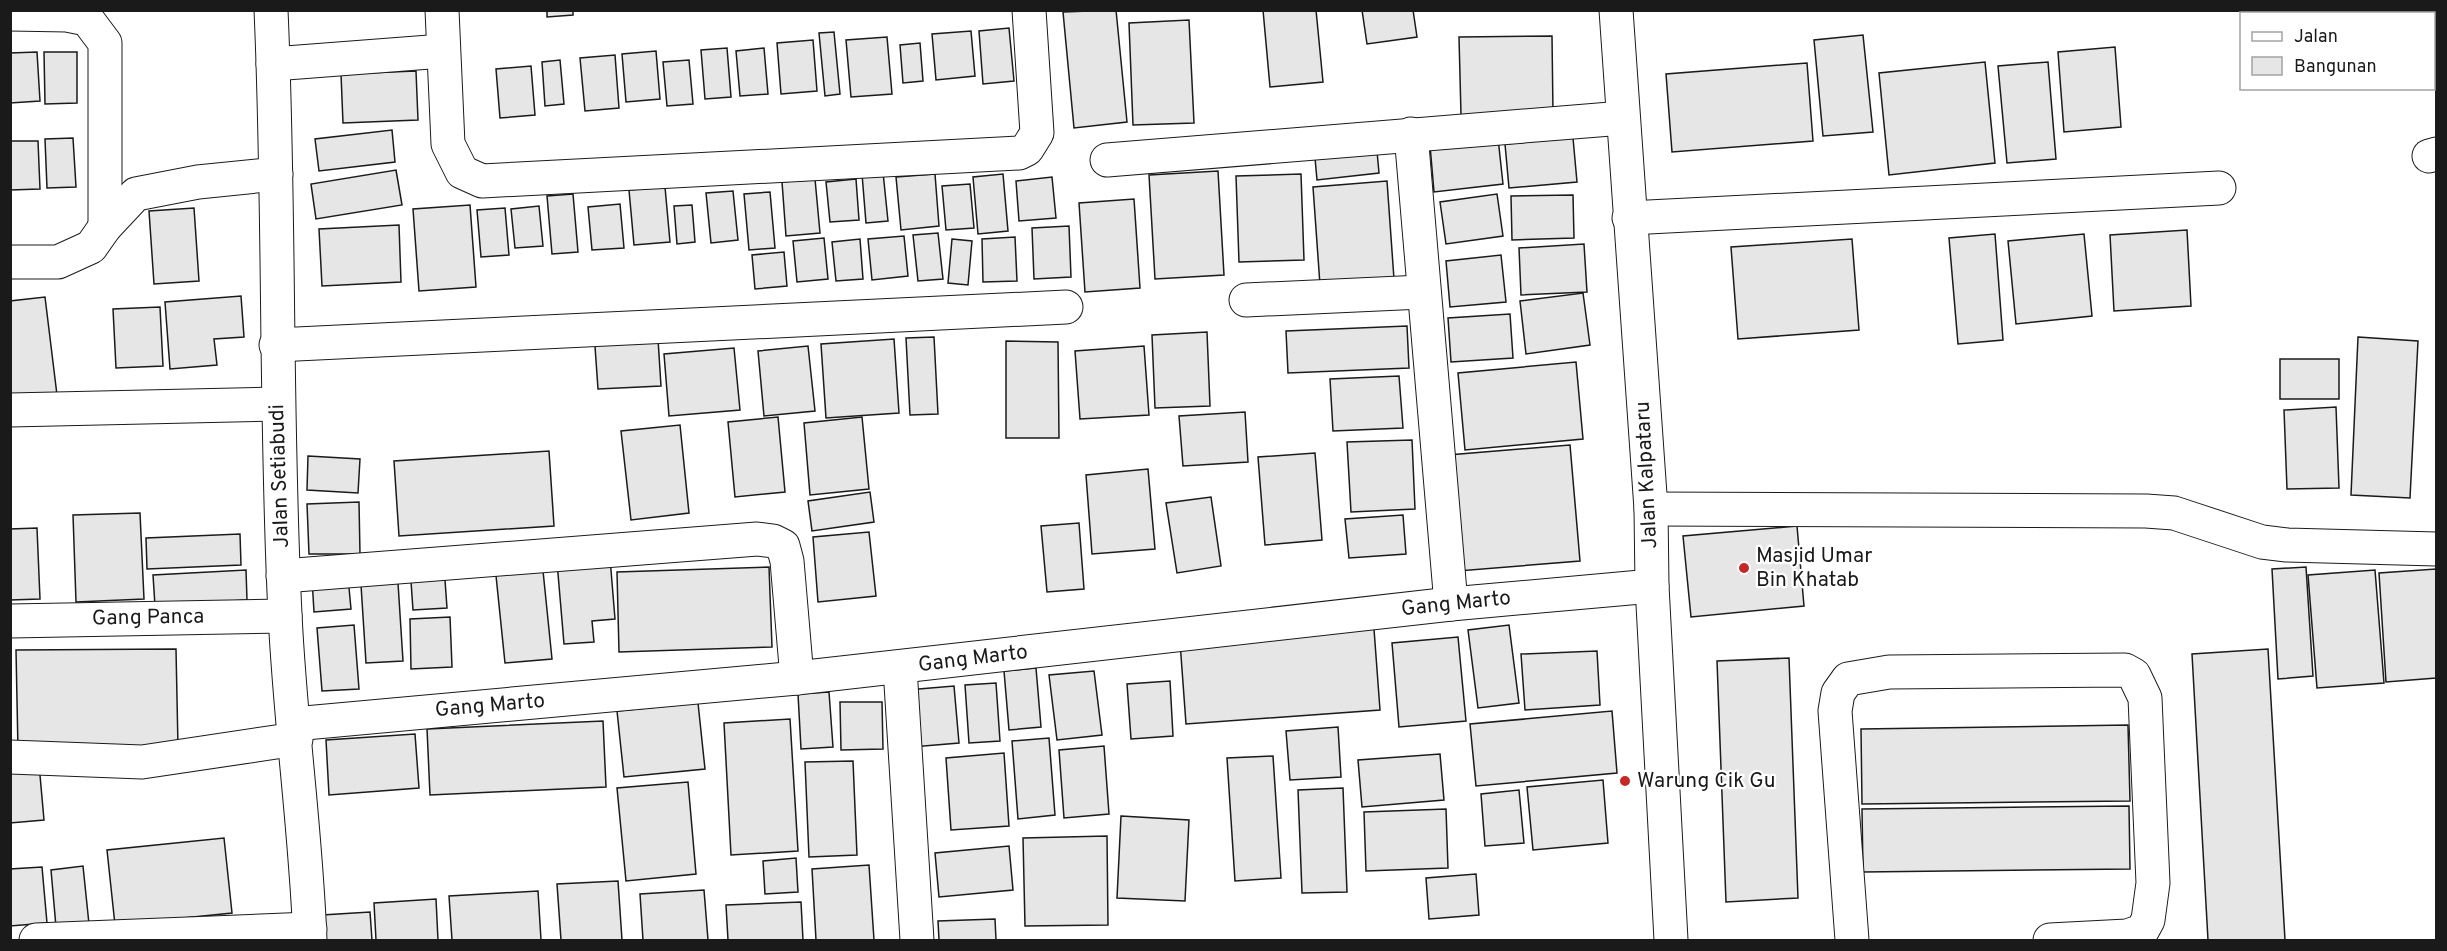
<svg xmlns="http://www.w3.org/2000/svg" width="2447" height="951" font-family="Overpass,sans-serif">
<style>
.building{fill:#e6e6e6;stroke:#1a1a1a;stroke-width:1.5}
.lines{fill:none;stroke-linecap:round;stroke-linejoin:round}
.minor-casing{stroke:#1a1a1a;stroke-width:35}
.minor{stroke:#fff;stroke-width:33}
.poi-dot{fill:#c62828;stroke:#fff;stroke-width:2}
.labels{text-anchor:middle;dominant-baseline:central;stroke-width:4.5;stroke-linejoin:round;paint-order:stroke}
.street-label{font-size:21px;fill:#1a1a1a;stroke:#fff}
.poi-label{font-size:21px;fill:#1a1a1a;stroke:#fff;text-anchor:start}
</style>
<rect width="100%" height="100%" fill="#fff"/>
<g class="building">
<polygon points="547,10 573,10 573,15 547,17"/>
<polygon points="1116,10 1127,122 1074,128 1063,12"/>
<polygon points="1263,10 1316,10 1323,82 1270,87"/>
<polygon points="1362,10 1413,10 1417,37 1367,44"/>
<polygon points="1189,20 1194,123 1133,125 1129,23"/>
<polygon points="1009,28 1014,81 983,84 979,31"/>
<polygon points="971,31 975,76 936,80 932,34"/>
<polygon points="834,32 840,94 825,96 819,33"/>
<polygon points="1863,35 1873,132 1823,136 1814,40"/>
<polygon points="1552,36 1553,113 1461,115 1459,37"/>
<polygon points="887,37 892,94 851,97 846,40"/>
<polygon points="813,40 817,91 781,94 777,43"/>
<polygon points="920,43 923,81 903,83 900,45"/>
<polygon points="2115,47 2121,127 2064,132 2058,52"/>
<polygon points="727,48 731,97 705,99 701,50"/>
<polygon points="764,48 768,94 740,96 736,51"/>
<polygon points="656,51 660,99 626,102 622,54"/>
<polygon points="37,52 40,101 10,103 10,53"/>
<polygon points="44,52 77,52 77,103 45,104"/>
<polygon points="615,55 619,108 585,111 580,58"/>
<polygon points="560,60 564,104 545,106 542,62"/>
<polygon points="689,60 693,104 667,106 663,62"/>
<polygon points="1985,62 1995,163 1889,175 1879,73"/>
<polygon points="2048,62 2056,159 2007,163 1998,66"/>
<polygon points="1807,63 1813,141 1672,152 1666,74"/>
<polygon points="531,66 535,115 500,118 496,69"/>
<polygon points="416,71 418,120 343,123 341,74"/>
<polygon points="392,130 395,162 319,171 315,139"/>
<polygon points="73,138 76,187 47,188 45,139"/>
<polygon points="1498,138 1503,184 1434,192 1430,145"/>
<polygon points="1573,138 1577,182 1509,188 1505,144"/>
<polygon points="1376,140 1379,173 1317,180 1314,147"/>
<polygon points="10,141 38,141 40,189 10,190"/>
<polygon points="396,170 402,205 316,219 311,184"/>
<polygon points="1218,171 1224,275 1155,279 1149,175"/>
<polygon points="883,172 888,221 866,223 862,174"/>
<polygon points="935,174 939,226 901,230 896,177"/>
<polygon points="1003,174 1008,231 978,234 973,177"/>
<polygon points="1301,174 1304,260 1239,262 1236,176"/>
<polygon points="1052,177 1056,218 1019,221 1016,181"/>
<polygon points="815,179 820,233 786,236 782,182"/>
<polygon points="856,179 859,220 830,222 826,182"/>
<polygon points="1387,181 1394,279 1320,285 1313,187"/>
<polygon points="970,184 974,228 946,230 942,186"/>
<polygon points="665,187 670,242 634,245 629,190"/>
<polygon points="733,191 738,240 711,243 706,193"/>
<polygon points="770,192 775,248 749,250 744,194"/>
<polygon points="573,194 578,252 552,254 547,196"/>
<polygon points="1497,194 1503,236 1446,244 1440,202"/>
<polygon points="1573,195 1574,238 1512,240 1511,196"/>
<polygon points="1134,199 1140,288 1085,292 1079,203"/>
<polygon points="620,204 624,248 592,250 588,207"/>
<polygon points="470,205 476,287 419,291 413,209"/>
<polygon points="692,205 695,242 677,244 674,206"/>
<polygon points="539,206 543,246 515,248 511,209"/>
<polygon points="194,208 199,281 154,284 149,211"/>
<polygon points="505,208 509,255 481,257 477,210"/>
<polygon points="399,225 401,282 322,286 319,229"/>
<polygon points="1069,226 1071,277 1034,279 1032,228"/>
<polygon points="2187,230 2191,306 2114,311 2110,235"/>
<polygon points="938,233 943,279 918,281 913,235"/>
<polygon points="1995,234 2003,340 1958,344 1949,238"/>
<polygon points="2084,234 2092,316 2016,324 2008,241"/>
<polygon points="904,236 908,276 872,280 868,239"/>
<polygon points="1015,237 1017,281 983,282 982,239"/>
<polygon points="824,238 828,279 797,282 793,241"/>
<polygon points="860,239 863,279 836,281 832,242"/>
<polygon points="952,239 972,241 968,285 948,283"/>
<polygon points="1852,239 1859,330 1738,339 1731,247"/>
<polygon points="1584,244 1587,292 1521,295 1519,248"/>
<polygon points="784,252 787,286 755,289 752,255"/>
<polygon points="1501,255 1506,302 1450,307 1446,261"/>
<polygon points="1583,293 1590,345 1526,354 1520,301"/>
<polygon points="241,296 244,337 214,339 217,365 170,369 165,302"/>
<polygon points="45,297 57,395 10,400 10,301"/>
<polygon points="160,307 163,366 116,368 113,309"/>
<polygon points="1510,314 1513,358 1451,362 1448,318"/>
<polygon points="1407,326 1409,368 1288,373 1286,331"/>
<polygon points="594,332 658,339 661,386 598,389"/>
<polygon points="1207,332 1210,406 1155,408 1152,335"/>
<polygon points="934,337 938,414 910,415 906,338"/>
<polygon points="2358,337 2418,341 2410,498 2351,495"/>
<polygon points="894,339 899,413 826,418 821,344"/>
<polygon points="1006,341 1058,342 1059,438 1006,438"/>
<polygon points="808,346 815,411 764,416 758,351"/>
<polygon points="1144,346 1149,415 1080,419 1075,351"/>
<polygon points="734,348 740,410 669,416 664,354"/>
<rect x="2280" y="359" width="59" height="40"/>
<polygon points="1576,362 1583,439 1465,450 1458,373"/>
<polygon points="1399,376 1403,428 1333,431 1330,379"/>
<polygon points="2336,407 2339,488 2287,489 2284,410"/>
<polygon points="1245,412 1248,462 1183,466 1179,416"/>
<polygon points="778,417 785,492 735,497 728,422"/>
<polygon points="862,417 869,489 810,495 804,423"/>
<polygon points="680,425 689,513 631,520 621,431"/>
<polygon points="1412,440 1415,509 1351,512 1347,442"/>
<polygon points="1570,445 1580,561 1458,571 1448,455"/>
<polygon points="549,451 554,526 399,536 394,461"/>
<polygon points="1315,453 1322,540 1265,545 1258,457"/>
<polygon points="308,456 360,459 358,493 307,490"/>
<polygon points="1148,469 1155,549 1092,554 1086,475"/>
<polygon points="870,492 874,522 812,531 808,501"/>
<polygon points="1211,497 1221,566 1177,573 1166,503"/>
<polygon points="359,502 360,554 309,554 307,504"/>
<polygon points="140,513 144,599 76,602 73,515"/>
<polygon points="1403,515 1406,554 1349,558 1345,519"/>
<polygon points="1079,523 1084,589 1047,592 1041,526"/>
<polygon points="1797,526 1804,606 1691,617 1683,536"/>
<polygon points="37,528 40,599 10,600 10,529"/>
<polygon points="869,532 876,596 818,602 813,537"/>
<polygon points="240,534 241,565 147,569 146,538"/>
<polygon points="610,558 615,619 592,621 594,642 564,644 557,562"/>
<polygon points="542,561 552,659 505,663 495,566"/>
<polygon points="444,566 447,608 413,610 410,567"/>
<polygon points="769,567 772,647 619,652 617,572"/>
<polygon points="2306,567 2313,676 2278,679 2272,569"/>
<polygon points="2436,569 2436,678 2386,682 2379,573"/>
<polygon points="246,570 247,600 155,606 153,575"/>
<polygon points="2375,570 2384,683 2317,688 2308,575"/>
<polygon points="348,577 351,609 314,612 312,579"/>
<polygon points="398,583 403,661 366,663 361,585"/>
<polygon points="450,617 452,667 411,669 410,619"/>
<polygon points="354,625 359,689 322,691 317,628"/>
<polygon points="1509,625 1519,703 1478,708 1468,630"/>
<polygon points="1374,629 1380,710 1186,724 1180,642"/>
<polygon points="1458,637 1466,721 1399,727 1392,643"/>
<polygon points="176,649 178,747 18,750 16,650"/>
<polygon points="2268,649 2285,940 2208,940 2192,654"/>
<polygon points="1597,651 1600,705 1525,710 1521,654"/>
<polygon points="1789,658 1798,898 1726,902 1717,661"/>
<polygon points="1036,668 1041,727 1009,730 1004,671"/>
<polygon points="1094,671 1102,735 1057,740 1049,675"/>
<polygon points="1170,681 1173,736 1131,739 1127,684"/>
<polygon points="996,683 1000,741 969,743 965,685"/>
<polygon points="954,686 959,743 912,747 907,690"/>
<polygon points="829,692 833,747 801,749 798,694"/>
<polygon points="840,702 882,702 883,749 841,750"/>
<polygon points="698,703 705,769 624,777 617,711"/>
<polygon points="1612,711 1617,773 1476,786 1470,724"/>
<polygon points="790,719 798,851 731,855 724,723"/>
<polygon points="603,721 606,787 430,795 427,729"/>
<polygon points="2128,725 2130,801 1862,804 1861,729"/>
<polygon points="1338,727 1341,777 1290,780 1286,731"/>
<polygon points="415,734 419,788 329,795 326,740"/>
<polygon points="1049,738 1055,815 1018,819 1012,741"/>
<polygon points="1104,746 1109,814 1064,818 1059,750"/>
<polygon points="1004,753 1009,826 951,830 946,758"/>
<polygon points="1440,754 1444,800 1362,807 1358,760"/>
<polygon points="1273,756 1281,878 1235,881 1227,758"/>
<polygon points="853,761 857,855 809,857 805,762"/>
<polygon points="39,764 44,820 10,823 10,767"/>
<polygon points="1603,780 1608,843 1533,850 1527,787"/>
<polygon points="688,782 696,874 626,881 617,788"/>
<polygon points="1343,788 1347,892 1302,893 1298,790"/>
<polygon points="1519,790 1524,843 1485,846 1481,794"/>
<polygon points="2129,806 2130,869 1863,872 1862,809"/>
<polygon points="1446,809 1448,868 1366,871 1364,812"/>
<polygon points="1121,816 1189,820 1185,901 1117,898"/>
<polygon points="1107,836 1108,925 1025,926 1023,838"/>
<polygon points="224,838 232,913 115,925 107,850"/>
<polygon points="1009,846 1013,890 939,897 935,853"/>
<polygon points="796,858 798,892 765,894 763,861"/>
<polygon points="869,865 874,940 816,940 812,869"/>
<polygon points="83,866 89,924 56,927 51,870"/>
<polygon points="42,867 47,923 10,926 10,869"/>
<polygon points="1476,874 1479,915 1429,919 1426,878"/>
<polygon points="618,881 622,940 561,940 557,884"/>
<polygon points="704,890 708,940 643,940 640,894"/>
<polygon points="538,891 541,940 452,940 449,896"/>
<polygon points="436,899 438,940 376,940 374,903"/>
<polygon points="801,902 803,940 728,940 726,905"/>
<polygon points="370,912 372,940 324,940 322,915"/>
<polygon points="995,919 996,940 939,940 938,921"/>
</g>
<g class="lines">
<defs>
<g id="minor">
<path d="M271,10C280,212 275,413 285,614C290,723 306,831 310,940"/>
<polyline points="442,10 448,144 462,172 482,181 1019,153 1027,149 1037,133 1029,10"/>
<polyline points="1616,10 1651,509 1652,586 1671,940"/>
<polyline points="10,14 67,15 87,19 105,43 105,227"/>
<polyline points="273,64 443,51"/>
<polyline points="1411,134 1451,604"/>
<polyline points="2429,156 2436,154"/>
<polyline points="1107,160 1623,118"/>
<polyline points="1629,218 2219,188"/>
<polyline points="10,262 58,262 91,247 105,227 136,194 198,182 276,174"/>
<polyline points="1246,300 1422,292"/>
<polyline points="276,345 1066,307"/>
<polyline points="10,410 278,404"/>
<polyline points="1651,509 2146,511 2174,513 2262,542 2287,545 2436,549"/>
<polyline points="283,576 757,539 773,541 783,546 787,561 797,678"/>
<polyline points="10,621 285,616"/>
<polyline points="900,668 917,940"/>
<polyline points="294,724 797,678 1451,604 1652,586"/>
<polyline points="10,757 142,762 296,739"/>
<polyline points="36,940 310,929"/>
<polyline points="1852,940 1835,711 1838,693 1848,679 1889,672 2125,670 2134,675 2145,698 2153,883 2148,920 2142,931 2127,936 2050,940"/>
</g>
</defs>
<use href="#minor" class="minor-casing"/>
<use href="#minor" class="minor"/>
</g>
<g class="poi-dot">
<circle cx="1744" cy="568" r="6"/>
<circle cx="1625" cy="781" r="6"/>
</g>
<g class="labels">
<g class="street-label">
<text transform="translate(1647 475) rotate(-93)">Jalan Kalpataru</text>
<text transform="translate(280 476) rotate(-92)">Jalan Setiabudi</text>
<text transform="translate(1456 604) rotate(-6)">Gang Marto</text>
<text transform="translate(148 618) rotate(-1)">Gang Panca</text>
<text transform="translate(973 659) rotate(-7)">Gang Marto</text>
<text transform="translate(490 706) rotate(-5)">Gang Marto</text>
</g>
<g class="poi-label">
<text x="1756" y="556">Masjid Umar<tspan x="1756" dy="24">Bin Khatab</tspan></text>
<text x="1637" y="781">Warung Cik Gu</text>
</g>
</g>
<rect width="2447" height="951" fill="none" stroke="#1a1a1a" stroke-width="24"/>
<rect x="2240" y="12" width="195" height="78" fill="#ffffff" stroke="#a3a3a3" stroke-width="1.5"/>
<rect x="2252" y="32" width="30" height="9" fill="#ffffff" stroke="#a3a3a3" stroke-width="1.5"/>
<text x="2294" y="42" font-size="18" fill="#1a1a1a">Jalan</text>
<rect x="2252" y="57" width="30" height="18" fill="#e6e6e6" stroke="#a3a3a3" stroke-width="1.5"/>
<text x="2294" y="72" font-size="18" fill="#1a1a1a">Bangunan</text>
</svg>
